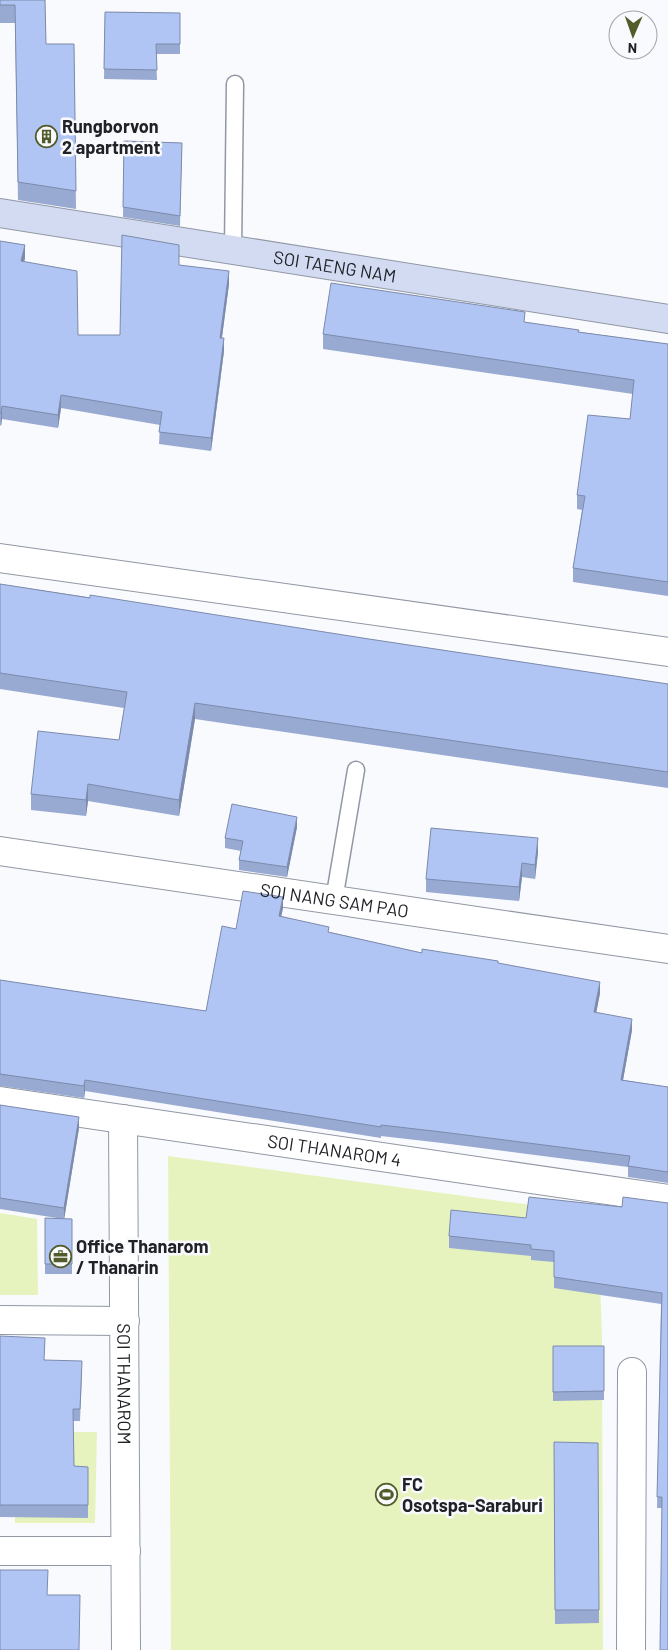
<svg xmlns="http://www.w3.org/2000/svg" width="668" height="1650" font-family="Barlow,sans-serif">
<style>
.green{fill:#e7f3be}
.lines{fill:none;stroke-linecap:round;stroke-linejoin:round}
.lane-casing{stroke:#9197a5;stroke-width:19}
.street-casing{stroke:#9197a5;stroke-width:30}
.secondary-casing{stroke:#9197a5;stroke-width:30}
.lane{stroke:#fff;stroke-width:16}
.street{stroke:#fff;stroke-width:28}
.secondary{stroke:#d2dbf2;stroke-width:28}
.wall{fill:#98a9d2}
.shaded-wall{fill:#7c8aab}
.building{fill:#b1c5f4;stroke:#7c8aab}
.labels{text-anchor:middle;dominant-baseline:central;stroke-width:5;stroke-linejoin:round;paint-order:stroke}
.poi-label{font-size:18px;font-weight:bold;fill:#202227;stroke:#f9fafd;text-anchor:start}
.street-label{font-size:18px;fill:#202227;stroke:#f9fafd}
</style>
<rect width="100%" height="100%" fill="#f9fafd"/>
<g class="green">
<polygon points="168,1156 598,1214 602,1338 603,1650 171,1650"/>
<polygon points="0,1213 37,1219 38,1295 0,1295"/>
<polygon points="73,1432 97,1432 95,1523 15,1523 15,1517 74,1479"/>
</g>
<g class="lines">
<defs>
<g id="lane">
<polyline points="233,250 235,84"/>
<polyline points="334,900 356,770"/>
</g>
<g id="street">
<polyline points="0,558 668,652"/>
<path id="s1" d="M0,851L668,949"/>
<path id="s2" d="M0,1101L668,1199"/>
<path id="s3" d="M123,1119L126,1650"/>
<polyline points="0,1320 125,1321"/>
<polyline points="0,1551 126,1551"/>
<polyline points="631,1650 632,1372"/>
</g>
<g id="secondary">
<path id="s4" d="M0,213L668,319"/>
</g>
</defs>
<use href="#lane" class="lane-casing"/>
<use href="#street" class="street-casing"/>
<use href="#secondary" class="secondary-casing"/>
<use href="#lane" class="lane"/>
<use href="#street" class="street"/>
<use href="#secondary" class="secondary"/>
</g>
<g class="wall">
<polygon points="0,0 45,0 46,44 74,44 76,209 18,200 15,23 0,23"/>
<polygon points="105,12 180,13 180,54 156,54 157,80 104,79"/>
<polygon points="124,141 182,143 180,226 123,217"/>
<polygon points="0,241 25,258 24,262 78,335 120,335 179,265 229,284 222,338 224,351 211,451 159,444 160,425 61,408 58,428 2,419 1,426 0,425"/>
<polygon points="525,322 579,332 668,344 668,596 573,582 573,568 582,510 577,509 577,495 630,419 633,394 323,349 323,334"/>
<polygon points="0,584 668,684 668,788 195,719 179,816 88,801 86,816 31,810 31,794 119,740 124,708 0,689"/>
<polygon points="297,827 287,877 239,870 239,860 241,851 225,848 225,838"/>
<polygon points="538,852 535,879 522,877 519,901 426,892 426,879"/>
<polygon points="283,908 281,916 329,932 422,953 498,963 600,993 596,1013 632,1030 623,1080 668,1087 668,1183 628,1177 628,1167 442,1143 381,1136 381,1138 85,1091 84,1098 0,1086 0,980 206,1011 236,929"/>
<polygon points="0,1105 79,1128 64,1219 72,1219 72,1274 45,1274 45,1218 57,1218 0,1209"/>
<polygon points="666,1203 662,1508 657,1508 661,1304 554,1288 554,1262 531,1260 531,1256 449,1248 449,1236 526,1218"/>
<polygon points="0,1336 45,1360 82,1373 80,1421 73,1421 74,1466 88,1467 88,1518 0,1517"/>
<polygon points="553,1346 604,1346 604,1400 553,1401"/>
<polygon points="554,1442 599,1610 599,1623 555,1624"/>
</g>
<g class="shaded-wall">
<polygon points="25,245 25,258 21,274 21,261"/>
<polygon points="229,271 229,284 220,351 220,338"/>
<polygon points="224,338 224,351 211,451 211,438"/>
<polygon points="61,395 61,408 58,428 58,415"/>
<polygon points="2,406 2,419 1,426 1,413"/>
<polygon points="195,703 195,719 179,816 179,800"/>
<polygon points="88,784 88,801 86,816 86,800"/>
<polygon points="297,817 297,827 287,877 287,867"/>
<polygon points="538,838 538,852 535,879 535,865"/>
<polygon points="522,863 522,877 519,901 519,887"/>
<polygon points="283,897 283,908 279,927 279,916"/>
<polygon points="600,982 600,993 594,1024 594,1012"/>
<polygon points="632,1019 632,1030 621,1091 621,1080"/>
<polygon points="85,1080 85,1091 84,1098 84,1086"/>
<polygon points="79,1117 79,1128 64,1220 64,1208"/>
</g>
<g class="building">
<polygon points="0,0 45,0 46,44 74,44 76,191 18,182 15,5 0,5"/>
<polygon points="105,12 180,13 180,44 156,44 157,70 104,69"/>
<polygon points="124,141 182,143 180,216 123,207"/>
<polygon points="122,235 179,245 179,265 229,271 220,338 224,338 211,438 159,432 162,412 61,395 58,415 2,406 1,413 0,413 0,241 25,245 21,261 77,271 78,335 120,335"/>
<polygon points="331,283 525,312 524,322 579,330 578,332 668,344 668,582 573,568 585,496 577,495 588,415 630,419 634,380 323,334"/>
<polygon points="0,584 90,598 90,595 369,639 668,684 668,772 195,703 179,800 88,784 86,800 31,794 38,731 119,740 127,692 0,673"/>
<polygon points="232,804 297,817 287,867 239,860 243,841 225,838"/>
<polygon points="431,828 538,838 535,865 522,863 519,887 426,879"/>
<polygon points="243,891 283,897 279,916 329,927 328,932 422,953 422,949 498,961 498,963 600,982 594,1012 632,1019 621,1080 668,1087 668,1172 628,1166 630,1156 442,1132 381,1125 381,1127 85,1080 84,1086 0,1074 0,980 206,1011 222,926 236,929"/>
<polygon points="0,1105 79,1117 64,1208 0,1198"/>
<polygon points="529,1197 622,1207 623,1197 668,1203 668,1650 660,1650 662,1497 657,1497 662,1293 554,1277 554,1251 531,1249 531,1245 449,1236 451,1210 526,1218"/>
<polygon points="45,1218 72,1219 72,1264 45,1264"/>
<polygon points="0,1336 45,1338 44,1360 82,1361 80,1409 73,1409 74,1466 88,1467 88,1505 0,1505"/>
<polygon points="553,1346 604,1346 604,1391 553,1392"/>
<polygon points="554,1442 598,1443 599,1610 555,1610"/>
<polygon points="0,1570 48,1570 47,1595 80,1595 79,1650 0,1650"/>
</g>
<defs>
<symbol id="building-ring" viewBox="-11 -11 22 22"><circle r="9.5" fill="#f9fafd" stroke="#525b2a" stroke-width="1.5"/><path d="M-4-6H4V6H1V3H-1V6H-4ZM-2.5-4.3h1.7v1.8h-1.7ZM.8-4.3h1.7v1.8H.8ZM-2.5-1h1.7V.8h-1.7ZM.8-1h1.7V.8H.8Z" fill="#525b2a"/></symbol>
<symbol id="office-ring" viewBox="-11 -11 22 22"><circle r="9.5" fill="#f9fafd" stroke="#525b2a" stroke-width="1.5"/><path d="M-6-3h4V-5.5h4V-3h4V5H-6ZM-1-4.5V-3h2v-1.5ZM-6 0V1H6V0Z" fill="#525b2a"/></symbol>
<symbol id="stadium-ring" viewBox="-11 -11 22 22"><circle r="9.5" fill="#f9fafd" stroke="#525b2a" stroke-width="1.5"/><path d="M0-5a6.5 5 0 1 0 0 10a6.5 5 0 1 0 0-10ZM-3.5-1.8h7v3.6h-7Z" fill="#525b2a"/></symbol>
</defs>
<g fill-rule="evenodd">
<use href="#building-ring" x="34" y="124" width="25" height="25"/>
<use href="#office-ring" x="48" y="1244" width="25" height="25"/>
<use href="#stadium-ring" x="374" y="1482" width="25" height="25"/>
</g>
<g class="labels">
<g class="poi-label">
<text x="62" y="126">Rungborvon<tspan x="62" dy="21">2 apartment</tspan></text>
<text x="76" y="1246">Office Thanarom<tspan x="76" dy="21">/ Thanarin</tspan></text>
<text x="402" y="1484">FC<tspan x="402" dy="21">Osotspa-Saraburi</tspan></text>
</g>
<g class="street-label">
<text stroke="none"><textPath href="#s4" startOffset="339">SOI TAENG NAM</textPath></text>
<text stroke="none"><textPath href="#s1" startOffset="338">SOI NANG SAM PAO</textPath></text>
<text stroke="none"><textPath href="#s2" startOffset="338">SOI THANAROM 4</textPath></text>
<text stroke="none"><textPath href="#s3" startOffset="265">SOI THANAROM</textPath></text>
</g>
</g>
<g transform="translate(633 35) rotate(182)"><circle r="24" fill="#f9fafd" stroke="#a2a4a7"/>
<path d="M0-4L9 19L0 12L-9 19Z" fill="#525b2a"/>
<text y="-8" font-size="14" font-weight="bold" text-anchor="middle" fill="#202227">N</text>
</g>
</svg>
